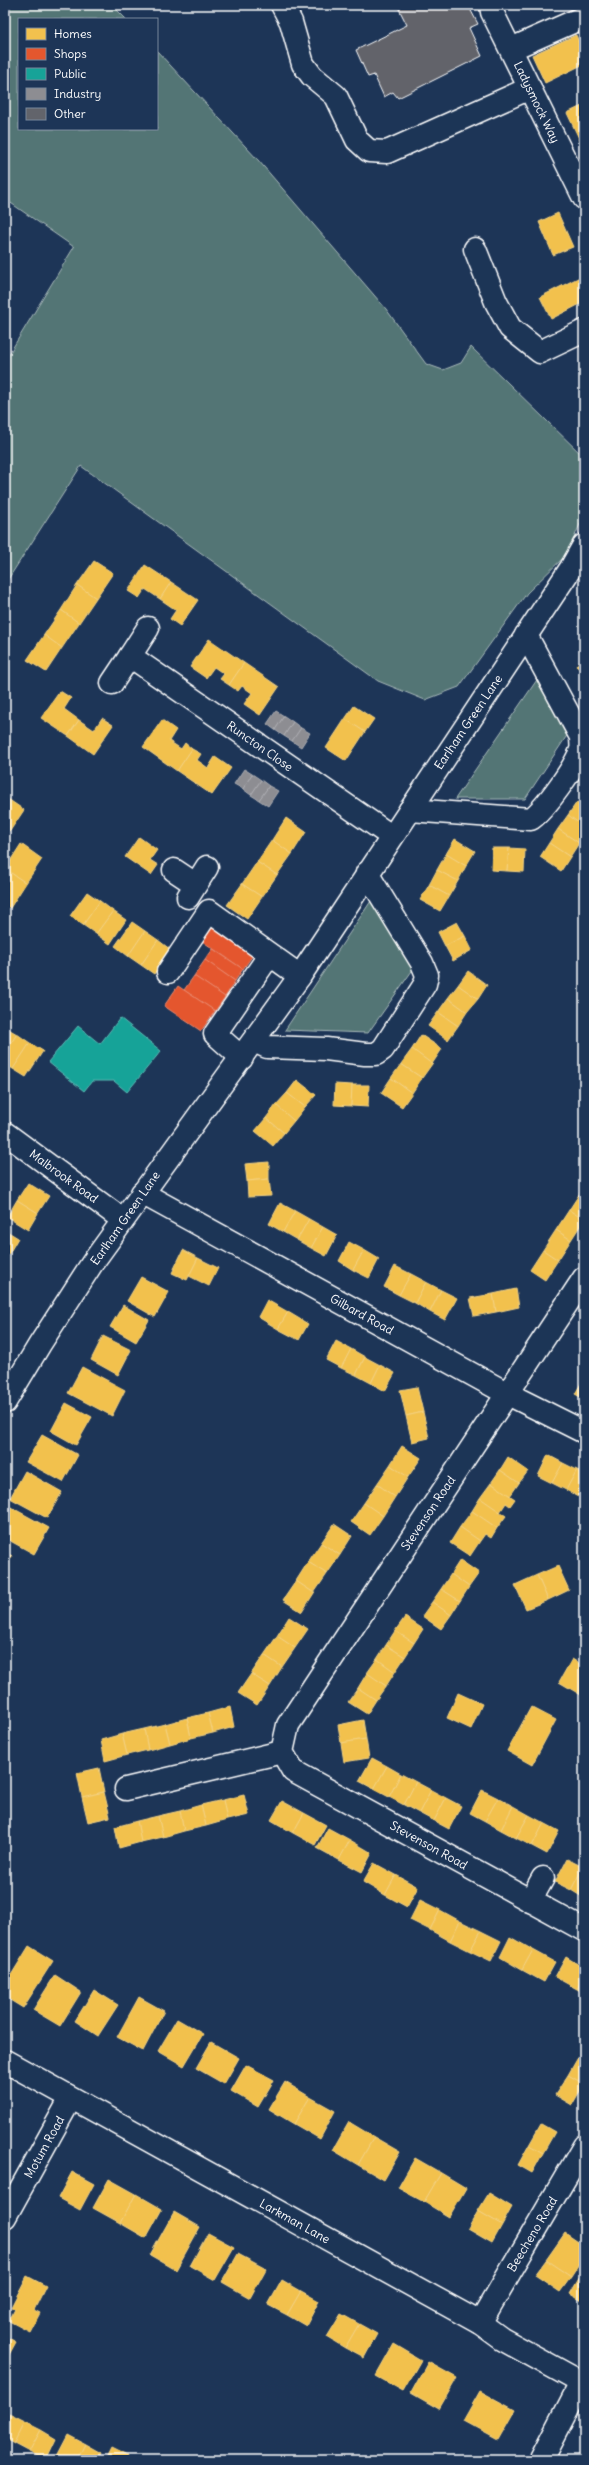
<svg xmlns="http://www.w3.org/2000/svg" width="589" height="2465" font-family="Delius,sans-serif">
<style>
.green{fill:#537474;stroke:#a9baba}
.homes{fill:#f2c14e;stroke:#f6d483}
.shops{fill:#e4572e;stroke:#ec896d}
.public{fill:#17a398;stroke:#5dbfb7}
.industry{fill:#8d8d92;stroke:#afafb3}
.building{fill:#62646b;stroke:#fff}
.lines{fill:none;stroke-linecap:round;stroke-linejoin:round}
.minor-casing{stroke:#fff;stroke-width:25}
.minor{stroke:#1d3557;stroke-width:22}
.labels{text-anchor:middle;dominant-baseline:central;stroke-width:4;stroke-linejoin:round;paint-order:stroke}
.street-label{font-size:12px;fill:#fff;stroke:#1d3557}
</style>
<rect width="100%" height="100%" fill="#1d3557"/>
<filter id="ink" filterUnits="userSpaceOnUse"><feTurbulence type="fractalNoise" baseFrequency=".025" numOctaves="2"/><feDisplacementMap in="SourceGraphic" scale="8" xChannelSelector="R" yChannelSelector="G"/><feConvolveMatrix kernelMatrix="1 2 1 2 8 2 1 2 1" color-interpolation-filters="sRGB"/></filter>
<g filter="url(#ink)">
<g class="green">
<polygon points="5,5 112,5 126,19 19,19 19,129 157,129 157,51 258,160 386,309 426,364 443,370 461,363 471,347 584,457 584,515 567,554 527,593 459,687 425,700 378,681 81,466 5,584 6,359 74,247 5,199"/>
<polygon points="541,674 568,734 525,799 455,799"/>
<polygon points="371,901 414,968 368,1033 285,1030"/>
</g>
<g class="homes">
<polygon points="576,35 584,53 584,64 545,83 532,55"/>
<polygon points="584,105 584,149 567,113"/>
<polygon points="558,213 573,247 553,255 539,222"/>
<polygon points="584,275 584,302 551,319 540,297"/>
<polygon points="94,561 113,573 96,598 77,585"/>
<polygon points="145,565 171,582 160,599 145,589 139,598 128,591"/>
<polygon points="171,582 198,600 180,626 170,619 176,610 160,599"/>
<polygon points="77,585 96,598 79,623 61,610"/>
<polygon points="61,610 79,623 62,648 44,635"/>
<polygon points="44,635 62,648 46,672 27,660"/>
<polygon points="209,639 244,663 229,685 220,679 224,674 214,667 206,678 190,667"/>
<polygon points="584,656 584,672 576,666"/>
<polygon points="244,663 279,687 260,715 244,704 252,693 242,686 238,691 229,685"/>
<polygon points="60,691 71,698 64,709 79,720 68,736 41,718"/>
<polygon points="354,706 374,719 365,732 345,719"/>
<polygon points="102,718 113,725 93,754 68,736 79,720 94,730"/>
<polygon points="345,719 365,732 346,761 326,748"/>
<polygon points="162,720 176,730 169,741 181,749 185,743 192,749 177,771 143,747"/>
<polygon points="192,749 201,754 197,760 208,768 215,757 231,768 212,795 177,771"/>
<polygon points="5,797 24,810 10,831 5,828"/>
<polygon points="577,802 584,806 584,827 568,815"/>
<polygon points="568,815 584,827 584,836 579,843 558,829"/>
<polygon points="286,818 306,832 292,854 272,840"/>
<polygon points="558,829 579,843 570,857 549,843"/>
<polygon points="139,837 157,850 150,860 158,865 151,875 125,857"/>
<polygon points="455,839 475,851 466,866 446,854"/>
<polygon points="272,840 292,854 277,875 257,862"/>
<polygon points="549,843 570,857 561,871 540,857"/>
<polygon points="21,844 42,859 26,883 5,869"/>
<polygon points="492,848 509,848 507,871 491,870"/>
<polygon points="509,848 525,849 524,872 507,871"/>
<polygon points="446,854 466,866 458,881 437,870"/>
<polygon points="257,862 277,875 262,897 242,884"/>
<polygon points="5,869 26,883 10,908 5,905"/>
<polygon points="437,870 458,881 449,896 429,885"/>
<polygon points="242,884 262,897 247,919 227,905"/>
<polygon points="429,885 449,896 440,911 420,900"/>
<polygon points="87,892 100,901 83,925 70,916"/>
<polygon points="100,901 113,911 96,934 83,925"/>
<polygon points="113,911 126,920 110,944 96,934"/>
<polygon points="132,922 145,931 128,956 115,946"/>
<polygon points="457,922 465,936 445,946 438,932"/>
<polygon points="145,931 158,940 141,965 128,956"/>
<polygon points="465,936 472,950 453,961 445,946"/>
<polygon points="158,940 171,950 154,974 141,965"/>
<polygon points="468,971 487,985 478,999 458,985"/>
<polygon points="458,985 478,999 467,1012 448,998"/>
<polygon points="448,998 467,1012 458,1026 438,1012"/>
<polygon points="438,1012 458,1026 448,1040 428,1026"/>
<polygon points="5,1027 17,1034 5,1052"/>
<polygon points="17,1034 30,1043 13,1069 5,1064 5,1052"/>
<polygon points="421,1035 442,1049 432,1064 412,1049"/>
<polygon points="30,1043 43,1051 26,1077 13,1069"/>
<polygon points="412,1049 432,1064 422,1078 401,1064"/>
<polygon points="401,1064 422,1078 412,1093 391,1078"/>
<polygon points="391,1078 412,1093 402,1107 381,1093"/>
<polygon points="297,1080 316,1095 305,1107 287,1093"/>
<polygon points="335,1084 352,1085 351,1106 334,1105"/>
<polygon points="352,1085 369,1085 368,1107 351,1106"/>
<polygon points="287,1093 305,1107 294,1121 276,1105"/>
<polygon points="276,1105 294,1121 284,1133 266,1118"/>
<polygon points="266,1118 284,1133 273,1146 255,1131"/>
<polygon points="269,1162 269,1179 247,1181 245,1164"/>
<polygon points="269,1179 271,1196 248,1197 247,1181"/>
<polygon points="28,1183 49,1196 38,1213 17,1200"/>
<polygon points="582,1190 584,1192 584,1220 569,1210"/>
<polygon points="17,1200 38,1213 28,1230 7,1217"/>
<polygon points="280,1203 295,1211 283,1232 269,1224"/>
<polygon points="569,1210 584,1220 571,1240 556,1230"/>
<polygon points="295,1211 309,1219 297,1240 283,1232"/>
<polygon points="309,1219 323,1227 311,1248 297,1240"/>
<polygon points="323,1227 337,1235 326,1256 311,1248"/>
<polygon points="5,1230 18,1238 7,1257 5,1256"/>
<polygon points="556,1230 571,1240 558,1260 543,1250"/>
<polygon points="349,1242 364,1250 353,1270 339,1261"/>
<polygon points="183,1250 198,1258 187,1280 172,1273"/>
<polygon points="364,1250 379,1259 369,1278 353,1270"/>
<polygon points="543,1250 558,1260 545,1280 530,1270"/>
<polygon points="198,1258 218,1268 209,1286 189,1276"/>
<polygon points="395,1266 411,1274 399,1295 384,1287"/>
<polygon points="411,1274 426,1282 415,1303 399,1295"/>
<polygon points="141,1277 169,1292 155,1317 127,1301"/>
<polygon points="426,1282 441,1290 430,1312 415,1303"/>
<polygon points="516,1289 519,1307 496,1312 493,1294"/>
<polygon points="441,1290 457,1298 445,1320 430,1312"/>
<polygon points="493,1294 496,1312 474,1316 470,1298"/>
<polygon points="267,1300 288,1312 278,1329 258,1317"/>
<polygon points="123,1305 149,1320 136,1342 110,1327"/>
<polygon points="288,1312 308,1324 299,1340 278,1329"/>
<polygon points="103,1336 131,1350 118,1375 91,1360"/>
<polygon points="336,1341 351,1349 341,1368 326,1360"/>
<polygon points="351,1349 365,1357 356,1375 341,1368"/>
<polygon points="365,1357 380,1365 371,1383 356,1375"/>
<polygon points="380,1365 395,1373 385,1391 371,1383"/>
<polygon points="82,1367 125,1390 112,1416 68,1393"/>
<polygon points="584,1378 584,1399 575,1394"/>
<polygon points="417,1387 423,1412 406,1416 400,1390"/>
<polygon points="66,1403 92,1417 76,1445 51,1431"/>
<polygon points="423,1412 429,1438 412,1442 406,1416"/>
<polygon points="42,1435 78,1455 63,1482 26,1462"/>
<polygon points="402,1446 421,1458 408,1477 390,1465"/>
<polygon points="548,1455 563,1463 552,1483 538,1476"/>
<polygon points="508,1457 528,1471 519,1483 500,1470"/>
<polygon points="563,1463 577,1470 566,1490 552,1483"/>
<polygon points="390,1465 408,1477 395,1497 377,1484"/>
<polygon points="500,1470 519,1483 510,1496 491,1483"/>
<polygon points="577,1470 584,1473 584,1491 581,1498 566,1490"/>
<polygon points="25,1471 62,1492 47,1518 10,1498"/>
<polygon points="491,1483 515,1499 510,1506 506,1503 500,1512 480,1498"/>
<polygon points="377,1484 395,1497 383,1516 364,1503"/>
<polygon points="480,1498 506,1516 497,1528 472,1511"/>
<polygon points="364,1503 383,1516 370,1535 351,1522"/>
<polygon points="7,1505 49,1528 34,1554 5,1538 5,1509"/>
<polygon points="472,1511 497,1528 491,1538 485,1534 480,1541 460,1527"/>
<polygon points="334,1524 352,1536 340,1555 321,1543"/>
<polygon points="460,1527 480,1541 470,1556 450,1543"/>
<polygon points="321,1543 340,1555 327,1574 308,1562"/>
<polygon points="5,1552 12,1556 5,1567"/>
<polygon points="460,1560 479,1573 469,1587 451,1574"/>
<polygon points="308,1562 327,1574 314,1593 296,1581"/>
<polygon points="558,1566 569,1590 548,1600 537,1575"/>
<polygon points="451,1574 469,1587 460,1601 441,1589"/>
<polygon points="537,1575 548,1600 526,1609 515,1585"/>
<polygon points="296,1581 314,1593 302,1612 283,1600"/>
<polygon points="441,1589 460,1601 451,1615 432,1602"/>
<polygon points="432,1602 451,1615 441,1629 422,1616"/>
<polygon points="289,1617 308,1629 295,1648 277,1636"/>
<polygon points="405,1617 423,1629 414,1643 395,1631"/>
<polygon points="395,1631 414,1643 405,1657 386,1645"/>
<polygon points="277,1636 295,1648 282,1667 264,1655"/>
<polygon points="386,1645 405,1657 395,1672 377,1659"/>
<polygon points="264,1655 282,1667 270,1686 251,1674"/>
<polygon points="377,1659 395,1672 386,1686 367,1673"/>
<polygon points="572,1659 584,1666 584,1690 581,1695 559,1682"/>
<polygon points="367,1673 386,1686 376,1700 358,1688"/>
<polygon points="251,1674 270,1686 257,1705 238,1693"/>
<polygon points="358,1688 376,1700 367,1714 348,1702"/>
<polygon points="458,1693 482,1704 471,1729 447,1718"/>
<polygon points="230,1707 234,1727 213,1733 208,1713"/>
<polygon points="531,1707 556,1720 532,1765 507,1751"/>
<polygon points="208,1713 213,1733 191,1738 187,1718"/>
<polygon points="187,1718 191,1738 170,1744 165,1724"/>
<polygon points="363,1720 366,1739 341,1743 338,1725"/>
<polygon points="165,1724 170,1744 148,1750 144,1729"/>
<polygon points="144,1729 148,1750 127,1755 122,1734"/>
<polygon points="122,1734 127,1755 105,1761 101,1740"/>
<polygon points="366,1739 369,1758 344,1762 341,1743"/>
<polygon points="372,1758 387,1766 374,1789 359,1781"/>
<polygon points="387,1766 401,1774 389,1797 374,1789"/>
<polygon points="99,1768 104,1792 82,1797 77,1773"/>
<polygon points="401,1774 416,1782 404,1805 389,1797"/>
<polygon points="416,1782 431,1790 419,1813 404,1805"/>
<polygon points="431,1790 446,1798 434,1821 419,1813"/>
<polygon points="482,1790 498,1798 485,1821 470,1813"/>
<polygon points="104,1792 110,1817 88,1822 82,1797"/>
<polygon points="244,1795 249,1815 227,1820 223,1800"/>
<polygon points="446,1798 461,1806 449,1829 434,1821"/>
<polygon points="498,1798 513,1806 501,1830 485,1821"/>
<polygon points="223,1800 227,1820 206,1826 201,1805"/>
<polygon points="282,1801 304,1813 293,1833 271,1820"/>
<polygon points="201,1805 206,1826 184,1831 180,1811"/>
<polygon points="513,1806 529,1815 516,1838 501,1830"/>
<polygon points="180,1811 184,1831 163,1837 158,1816"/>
<polygon points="304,1813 326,1825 315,1845 293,1833"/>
<polygon points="529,1815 544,1823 532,1846 516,1838"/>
<polygon points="158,1816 163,1837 141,1842 137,1821"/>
<polygon points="137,1821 141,1842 119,1848 115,1827"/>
<polygon points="544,1823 559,1831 547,1854 532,1846"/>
<polygon points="328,1828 350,1840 339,1860 317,1848"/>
<polygon points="350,1840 372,1853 362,1872 339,1860"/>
<polygon points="567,1859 583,1867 571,1890 555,1882"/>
<polygon points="374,1863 396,1875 385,1895 363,1882"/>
<polygon points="583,1867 584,1868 584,1898 571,1890"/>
<polygon points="396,1875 418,1887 407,1907 385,1895"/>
<polygon points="420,1900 440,1910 430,1930 410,1920"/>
<polygon points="440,1910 460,1921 450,1941 430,1930"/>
<polygon points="460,1921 481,1931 470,1951 450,1941"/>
<polygon points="481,1931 501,1941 491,1961 470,1951"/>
<polygon points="510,1937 533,1950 522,1970 500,1957"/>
<polygon points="29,1946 53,1961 23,2008 5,1997 5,1985"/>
<polygon points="533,1950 555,1962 544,1982 522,1970"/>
<polygon points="566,1957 584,1968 584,1977 577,1989 555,1977"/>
<polygon points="55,1975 81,1992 60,2026 33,2010"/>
<polygon points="584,1977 584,1993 577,1989"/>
<polygon points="94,1990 118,2005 98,2036 75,2021"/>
<polygon points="139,1997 164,2011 143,2051 117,2037"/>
<polygon points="177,2019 203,2034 184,2066 158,2051"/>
<polygon points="211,2042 239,2058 224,2084 196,2068"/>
<polygon points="580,2054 584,2056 584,2084 568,2075"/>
<polygon points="246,2065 274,2080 258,2107 231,2091"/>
<polygon points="568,2075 584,2084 572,2105 555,2095"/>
<polygon points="285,2082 310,2097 294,2124 269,2109"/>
<polygon points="310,2097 335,2111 320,2139 294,2124"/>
<polygon points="349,2122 374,2137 358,2165 333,2150"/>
<polygon points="541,2124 555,2132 543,2153 529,2145"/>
<polygon points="374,2137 400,2152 384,2180 358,2165"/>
<polygon points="529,2145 543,2153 532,2173 518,2165"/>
<polygon points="415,2158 441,2173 424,2202 398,2188"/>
<polygon points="72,2172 94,2184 80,2210 58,2198"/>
<polygon points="441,2173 466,2188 449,2217 424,2202"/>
<polygon points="109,2179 136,2194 120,2223 93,2208"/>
<polygon points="489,2193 512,2207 502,2225 478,2211"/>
<polygon points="136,2194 162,2209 146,2238 120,2223"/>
<polygon points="478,2211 502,2225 492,2243 468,2229"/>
<polygon points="174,2212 200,2227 176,2270 150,2255"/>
<polygon points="208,2233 234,2247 215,2280 190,2266"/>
<polygon points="565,2233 584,2246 584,2257 571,2277 546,2260"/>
<polygon points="238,2254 266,2269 250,2298 222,2282"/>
<polygon points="546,2260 571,2277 560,2292 535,2275"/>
<polygon points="584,2270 584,2302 570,2294"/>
<polygon points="27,2276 46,2286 34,2310 40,2313 30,2332 9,2321 15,2309 11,2307"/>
<polygon points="282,2280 301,2291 287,2315 268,2305"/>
<polygon points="301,2291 319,2301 306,2326 287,2315"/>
<polygon points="341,2314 359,2324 345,2348 327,2337"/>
<polygon points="359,2324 377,2334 364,2358 345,2348"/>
<polygon points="5,2336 16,2342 5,2362"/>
<polygon points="394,2344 421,2360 403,2391 376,2376"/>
<polygon points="428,2362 457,2378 439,2409 411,2393"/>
<polygon points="480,2391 515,2410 498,2440 463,2421"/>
<polygon points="9,2414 25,2422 14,2444 5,2439 5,2422"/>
<polygon points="25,2422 41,2430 29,2452 14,2444"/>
<polygon points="41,2430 56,2439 46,2460 29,2452"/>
<polygon points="68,2435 85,2444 77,2460 56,2458"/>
<polygon points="85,2444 101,2453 98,2460 77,2460"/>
<polygon points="111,2448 127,2456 125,2460 105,2460"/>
</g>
<g class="shops">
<polygon points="209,925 253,955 243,969 199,939"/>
<polygon points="213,949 243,969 235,981 205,960"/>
<polygon points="205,960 235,981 225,997 194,976"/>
<polygon points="194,976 225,997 215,1011 184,990"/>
<polygon points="178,986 215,1011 201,1031 164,1006"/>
</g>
<polygon class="public" points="120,1018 161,1051 127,1092 114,1081 92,1081 84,1091 48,1062 78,1026 100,1044"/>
<g class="industry">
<polygon points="276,711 284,716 275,730 267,724"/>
<polygon points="284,716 293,722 284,736 275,730"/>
<polygon points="293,722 301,728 292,741 284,736"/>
<polygon points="301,728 310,733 301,747 292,741"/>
<polygon points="244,769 252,774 243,789 234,784"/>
<polygon points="252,774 261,780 251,795 243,789"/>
<polygon points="261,780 269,786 259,800 251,795"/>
<polygon points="269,786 278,791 268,806 259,800"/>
</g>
<polygon class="building" points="397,5 468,5 478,24 469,28 482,56 398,98 393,92 384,97 374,75 368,77 356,50 407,25"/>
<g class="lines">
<defs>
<g id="minor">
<polyline points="282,5 291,22 303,64 312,76 336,96 357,140 369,151 387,152 530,88"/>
<polyline points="491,5 492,12 584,198"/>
<polyline points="511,49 584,17"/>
<polyline points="475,249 496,302 510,328 540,352 584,331"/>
<polyline points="130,656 148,628"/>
<polyline points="112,683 130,656 391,836"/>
<path d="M410,810L531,819C546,808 575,767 581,750C582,746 581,741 581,737L526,635"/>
<polyline points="174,870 195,884"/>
<polyline points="188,897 207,867"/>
<polyline points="168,972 209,911 300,976"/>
<polyline points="254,1041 267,1047 326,1049 365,1054 376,1054 383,1049 425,984 427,975 422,963 367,873"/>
<polyline points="242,1058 215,1034 264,963 273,957"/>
<polyline points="5,1133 123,1220"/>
<polyline points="142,1193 508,1394 584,1432"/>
<polyline points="584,1278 288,1725 282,1752 293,1771 584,1930"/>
<polyline points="5,1402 40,1344 93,1262 300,976 571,568 584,545"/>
<polyline points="126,1789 282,1752"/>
<polyline points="530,1901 543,1878"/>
<polyline points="5,2061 480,2323 502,2339 584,2384"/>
<polyline points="5,2217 71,2098"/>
<polyline points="480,2323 584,2146"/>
<polyline points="541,2460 581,2383"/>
</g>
</defs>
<use href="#minor" class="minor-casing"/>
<use href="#minor" class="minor"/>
</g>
</g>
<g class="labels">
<g class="street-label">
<text transform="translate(537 102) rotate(64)">Ladysmock Way</text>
<text transform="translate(468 722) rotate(-56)">Earlham Green Lane</text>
<text transform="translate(260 746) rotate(35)">Runcton Close</text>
<text transform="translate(64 1176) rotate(36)">Malbrook Road</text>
<text transform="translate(125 1218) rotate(-55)">Earlham Green Lane</text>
<text transform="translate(362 1314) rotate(29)">Gilbard Road</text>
<text transform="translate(428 1513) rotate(-56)">Stevenson Road</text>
<text transform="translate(429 1845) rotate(29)">Stevenson Road</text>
<text transform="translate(44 2147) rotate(-61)">Motum Road</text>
<text transform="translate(295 2221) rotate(29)">Larkman Lane</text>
<text transform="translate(532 2234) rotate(-59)">Beecheno Road</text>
</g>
</g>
<rect width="589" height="2465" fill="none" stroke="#1d3557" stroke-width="20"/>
<rect x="10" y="10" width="569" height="2445" fill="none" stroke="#fff" stroke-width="1.5" filter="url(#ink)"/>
<rect x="18" y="18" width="140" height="112" fill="#1d3557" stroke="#77869a"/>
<rect x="26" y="28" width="20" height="12" fill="#f2c14e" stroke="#77869a"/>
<text x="54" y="38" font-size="12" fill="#ffffff">Homes</text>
<rect x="26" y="48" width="20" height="12" fill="#e4572e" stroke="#77869a"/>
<text x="54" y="58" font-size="12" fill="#ffffff">Shops</text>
<rect x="26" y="68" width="20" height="12" fill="#17a398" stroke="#77869a"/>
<text x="54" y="78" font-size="12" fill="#ffffff">Public</text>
<rect x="26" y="88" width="20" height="12" fill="#8d8d92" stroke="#77869a"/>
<text x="54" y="98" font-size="12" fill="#ffffff">Industry</text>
<rect x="26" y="108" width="20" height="12" fill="#62646b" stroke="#77869a"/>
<text x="54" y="118" font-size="12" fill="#ffffff">Other</text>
</svg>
